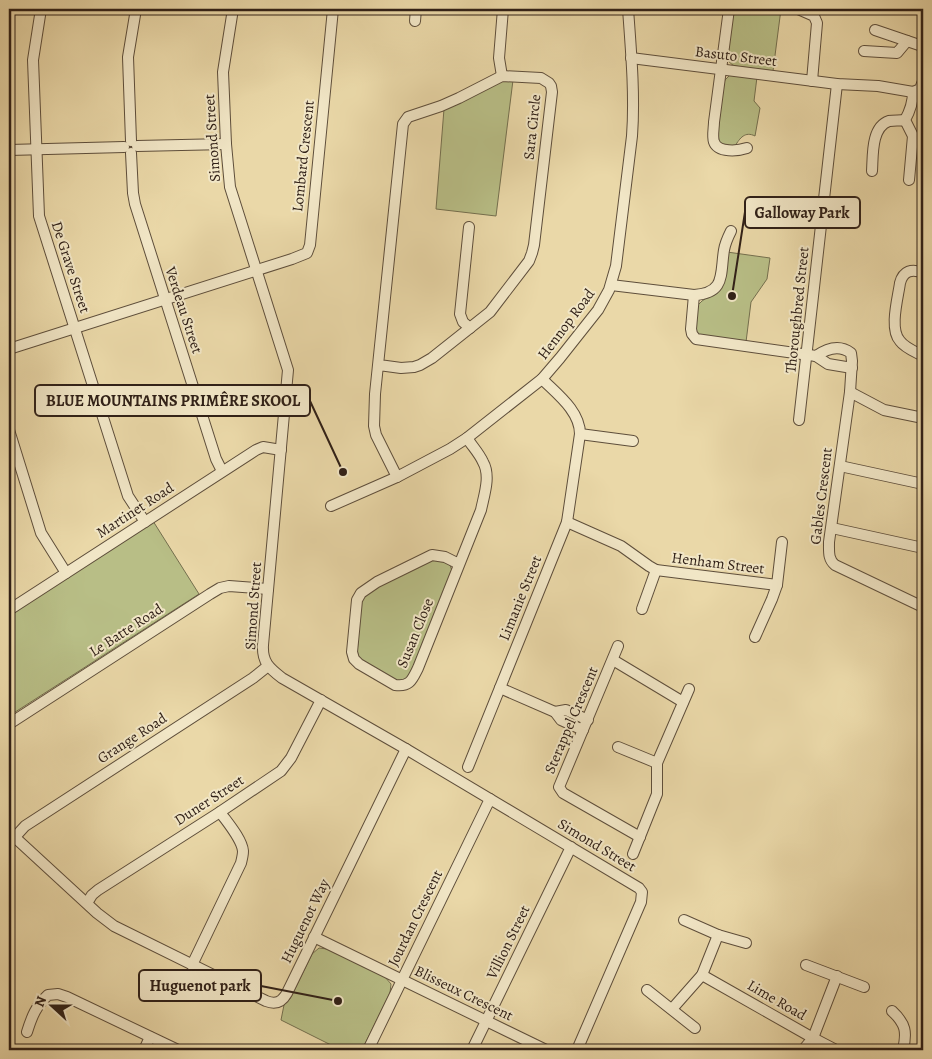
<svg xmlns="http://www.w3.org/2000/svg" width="932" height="1059" font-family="Alegreya,serif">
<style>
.green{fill:#b8be86;stroke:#746f4e}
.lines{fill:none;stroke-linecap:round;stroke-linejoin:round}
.street-casing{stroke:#5e4e3b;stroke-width:12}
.street{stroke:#f1e6c6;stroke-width:10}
.labels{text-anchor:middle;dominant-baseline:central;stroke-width:4;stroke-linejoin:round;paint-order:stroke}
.street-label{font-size:15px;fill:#302017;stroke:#f1e6c6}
.leader{fill:none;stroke:#302017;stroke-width:2}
.callout-dot{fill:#302017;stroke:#f1e6c6;stroke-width:2}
.callout{fill:#f1e6c6;stroke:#302017;stroke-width:2}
.callout-label{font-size:16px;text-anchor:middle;font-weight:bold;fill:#302017}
</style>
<rect width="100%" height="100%" fill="#ead8a8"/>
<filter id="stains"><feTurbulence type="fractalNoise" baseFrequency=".004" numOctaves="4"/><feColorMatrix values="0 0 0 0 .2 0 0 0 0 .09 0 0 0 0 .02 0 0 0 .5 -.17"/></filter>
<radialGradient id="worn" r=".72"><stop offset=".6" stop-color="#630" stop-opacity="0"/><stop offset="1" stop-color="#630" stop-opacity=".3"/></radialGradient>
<g class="green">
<path d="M733,9H781L773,71L735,66C730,64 728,61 727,57Z"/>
<path d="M730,75L757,77L754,101L760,108L755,136C745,131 740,138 735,146L721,145L717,136L724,83L725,80Z"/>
<polygon points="513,80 496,216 436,209 444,109 499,82"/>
<polygon points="727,252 770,258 767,279 751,302 746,342 699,335 697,333 695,327 698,305 702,301 717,291"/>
<polygon points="153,521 199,594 9,716 9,614"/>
<polygon points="439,559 450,565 452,571 409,678 399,682 360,660 357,654 361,603 365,593 429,560"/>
<polygon points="319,948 327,949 385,977 391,984 390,993 362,1050 341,1050 281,1020 284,1005 290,999 312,954"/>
</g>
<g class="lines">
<defs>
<g id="street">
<polyline points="41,9 33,60 39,216 128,496 145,522"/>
<path d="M233,9L223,72L226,144L230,187L288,370L263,645C262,662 269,668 282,678L406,749L639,888L642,892L641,902L577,1050"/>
<path d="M729,9L714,122C714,128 712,136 714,142C718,153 738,151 747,148"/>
<polyline points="798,9 814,16 817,23 812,81"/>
<polyline points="415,21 416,9"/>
<polyline points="875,30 922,46 923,49"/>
<polyline points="864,51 897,53 907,41"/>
<path d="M631,58L837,84L878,86L913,92C913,102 910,111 905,120L913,136L909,180"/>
<polyline points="502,76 499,58 503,9"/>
<polyline points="913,92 920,89 923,81"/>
<polyline points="131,141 128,57 136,9"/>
<polyline points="137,146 226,144"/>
<polyline points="9,150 124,147"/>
<polyline points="131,153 133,193 135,204 216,459 222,471"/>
<path d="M872,171C873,156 871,127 889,121C894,120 900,121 905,120"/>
<polyline points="469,227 460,314 463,322 470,328"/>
<path d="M923,273C912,268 903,271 900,283C898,298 889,329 900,341C905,348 916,352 923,356"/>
<path d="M611,285L694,295C726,293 720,274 724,250C725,244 728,237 731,231"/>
<path d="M694,295L691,329L692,334L696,339L816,356C826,349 839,344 851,353L852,361L850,392L829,542C829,552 828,559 835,565L923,607"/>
<polyline points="9,349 292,259 307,253 310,245 333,9"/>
<polyline points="816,356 828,364 852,368"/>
<polyline points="379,365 401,368 414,367 420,365 432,358 490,312 529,261 532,253 534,245 552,92 551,86 549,83 541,78 502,76 459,98 441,106 408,117 403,124 375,394 374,426 376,435 397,477"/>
<polyline points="850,392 884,410 923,418"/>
<polyline points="799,420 837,84"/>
<polyline points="9,430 41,533 66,573"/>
<polyline points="580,434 633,441"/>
<polyline points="840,466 923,484"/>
<path d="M331,506L397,477L450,449L467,438L542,379L560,358L598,310L609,290L616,266L632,136C635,96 631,50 628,9"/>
<polyline points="567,522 621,546 649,566 656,570 777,585"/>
<polyline points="832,528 923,548"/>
<path d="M459,564L445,557L432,555L377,582L361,593L357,600L352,652L354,659L359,664L395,685C410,687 412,680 418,668L481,510C484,495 491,476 483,462C479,453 472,446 467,438"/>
<polyline points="642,609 656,570"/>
<polyline points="9,610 256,450 263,447 281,450"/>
<polyline points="755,637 772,599 777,585 782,542"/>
<polyline points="618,646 559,787 563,793 640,837"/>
<polyline points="613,660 683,702"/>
<polyline points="500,688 555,712 561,720 583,730"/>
<polyline points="555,712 566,710 588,720"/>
<polyline points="9,724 210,594 220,588 229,586 268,589"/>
<polyline points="618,747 657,763"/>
<path d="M468,767L567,522L580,434C580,411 557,394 542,379"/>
<path d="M9,832L97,913L114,926L266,1001C276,1005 282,1002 287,993L406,749"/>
<polyline points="15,837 25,826 253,678 268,666"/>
<polyline points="633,854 657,794 657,763 689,689"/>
<polyline points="87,903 92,895 98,890 220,812 281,771 291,758 321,700"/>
<polyline points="684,920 718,935 746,943"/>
<polyline points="314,937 546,1050"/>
<path d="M192,965L241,863C242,859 243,855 243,851C242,839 227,822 220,812"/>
<polyline points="806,965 864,987"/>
<polyline points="702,975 813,1038 836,1050"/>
<polyline points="647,990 695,1028"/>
<polyline points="672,1009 702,975 718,935"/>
<path d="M892,1011C906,1024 907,1032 903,1050"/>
<path d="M27,1032C32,1016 36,1006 48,995L58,994L67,997L178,1050"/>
<polyline points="144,1050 150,1037"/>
<polyline points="368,1050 490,799"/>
<polyline points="472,1050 571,847"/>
<polyline points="803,1050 813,1038 837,976"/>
</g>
</defs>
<use href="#street" class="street-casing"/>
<use href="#street" class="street"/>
</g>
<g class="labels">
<g class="street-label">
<text transform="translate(736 56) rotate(7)">Basuto Street</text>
<text transform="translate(532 127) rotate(-84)">Sara Circle</text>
<text transform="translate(212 138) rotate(-94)">Simond Street</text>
<text transform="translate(303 156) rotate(-84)">Lombard Crescent</text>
<text transform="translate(71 267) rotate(72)">De Grave Street</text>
<text transform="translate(184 310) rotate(72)">Verdeau Street</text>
<text transform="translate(797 310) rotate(-84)">Thoroughbred Street</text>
<text transform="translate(566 324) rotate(-53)">Hennop Road</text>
<text transform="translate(821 496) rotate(-83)">Gables Crescent</text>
<text transform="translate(135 510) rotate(-33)">Martinet Road</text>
<text transform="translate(718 563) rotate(7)">Henham Street</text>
<text transform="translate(520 598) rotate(-68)">Limanie Street</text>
<text transform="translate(253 606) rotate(-86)">Simond Street</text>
<text transform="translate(126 630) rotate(-33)">Le Batte Road</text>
<text transform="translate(415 633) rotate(-68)">Susan Close</text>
<text transform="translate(571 720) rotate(-67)">Sterappel Crescent</text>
<text transform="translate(132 738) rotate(-33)">Grange Road</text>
<text transform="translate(209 800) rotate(-33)">Duner Street</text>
<text transform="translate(597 845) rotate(31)">Simond Street</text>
<text transform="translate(415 918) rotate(-64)">Jourdan Crescent</text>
<text transform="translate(305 921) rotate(-64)">Huguenot Way</text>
<text transform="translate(508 942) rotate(-64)">Villion Street</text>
<text transform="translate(464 993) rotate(26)">Blisseux Crescent</text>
<text transform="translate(777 1000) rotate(30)">Lime Road</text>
</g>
</g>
<path class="leader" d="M732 296L745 212M343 472L310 401M338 1001L261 986"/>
<g class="callout-dot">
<circle cx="732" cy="296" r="5"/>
<circle cx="343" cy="472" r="5"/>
<circle cx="338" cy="1001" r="5"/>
</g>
<g class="callout">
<rect x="745" y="197" width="115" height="31" rx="5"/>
<rect x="35" y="385" width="275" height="31" rx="5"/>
<rect x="139" y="970" width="122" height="31" rx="5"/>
</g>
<g class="callout-label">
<text x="802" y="218">Galloway Park</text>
<text x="173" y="406">BLUE MOUNTAINS PRIMÊRE SKOOL</text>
<text x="200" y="991">Huguenot park</text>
</g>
<rect width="932" height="1059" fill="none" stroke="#ead8a8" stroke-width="30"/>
<rect x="10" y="10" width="912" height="1039" fill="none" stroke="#302017" stroke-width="2.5"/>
<rect x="15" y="15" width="902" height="1029" fill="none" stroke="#302017"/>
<g transform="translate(52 1006) rotate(291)" stroke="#f1e6c6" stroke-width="4" paint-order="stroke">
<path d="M0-4L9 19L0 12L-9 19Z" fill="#302017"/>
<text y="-8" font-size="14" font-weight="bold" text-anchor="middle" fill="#302017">N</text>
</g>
<rect width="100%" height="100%" filter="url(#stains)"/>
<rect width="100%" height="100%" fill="url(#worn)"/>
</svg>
